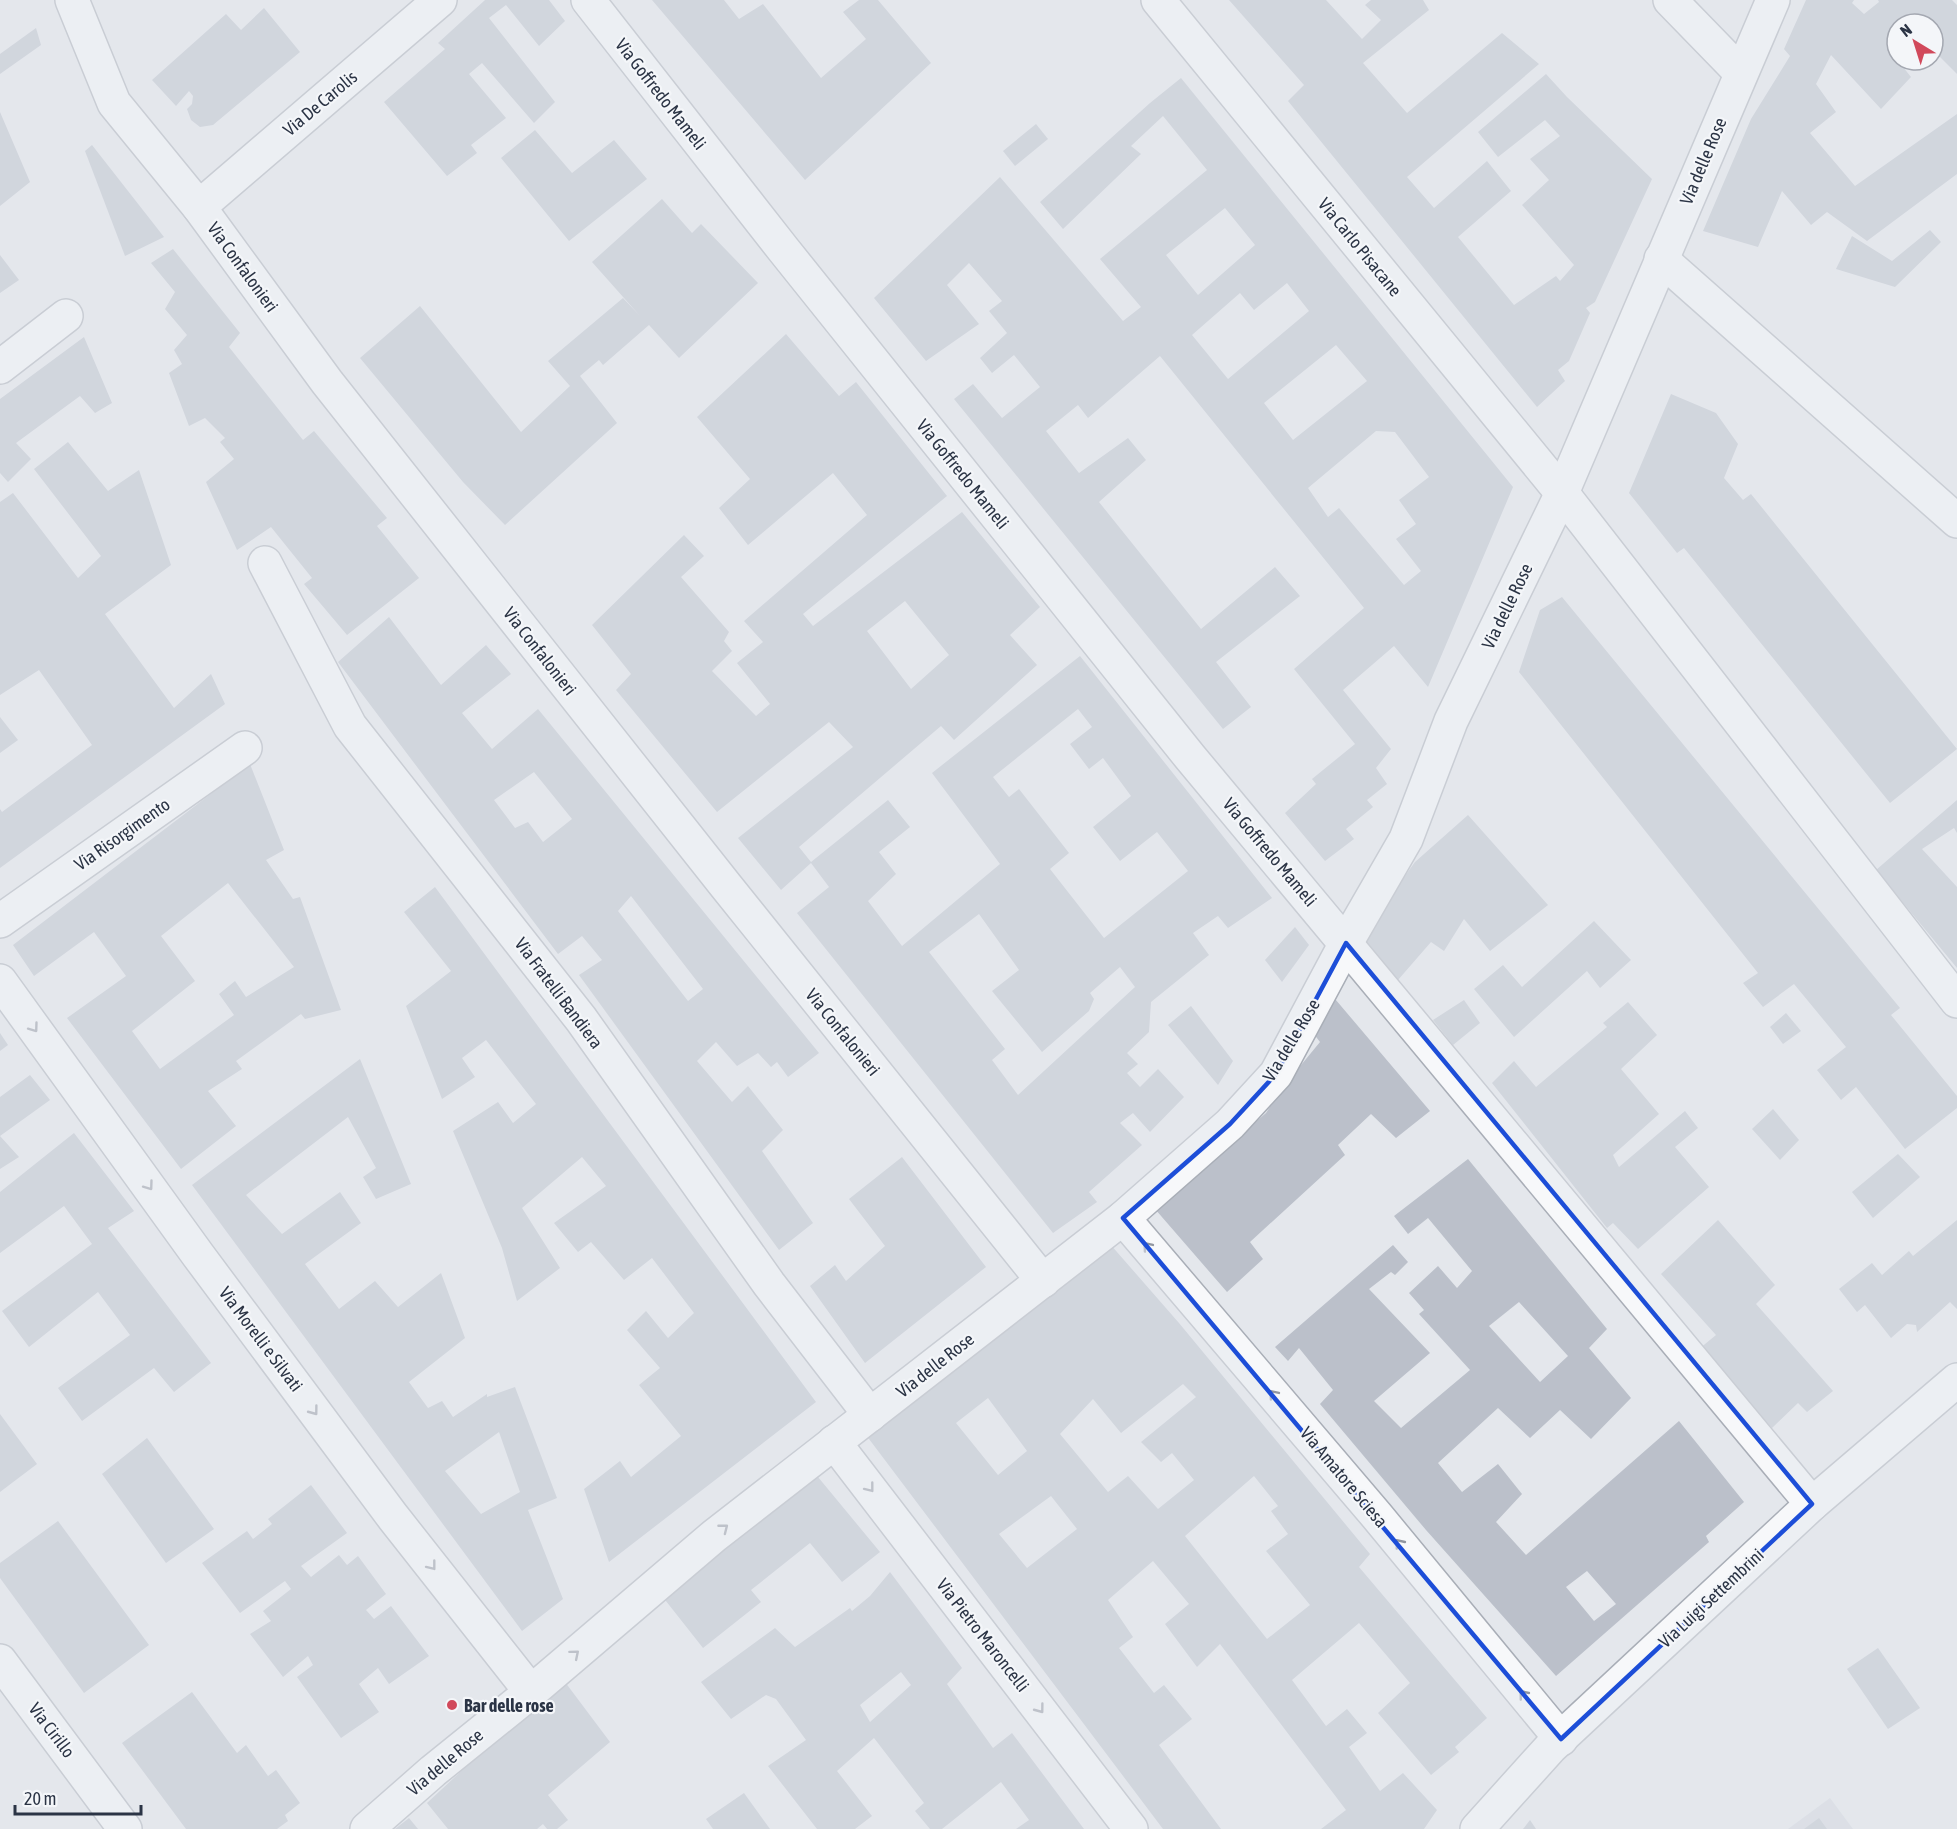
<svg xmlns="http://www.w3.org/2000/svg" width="1957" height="1829" font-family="'Asap Condensed',sans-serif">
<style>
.built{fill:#d2d6de}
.building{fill:#bbc0ca;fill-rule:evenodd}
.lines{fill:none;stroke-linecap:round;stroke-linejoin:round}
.street-casing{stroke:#a9aeb7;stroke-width:36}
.street{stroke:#f7f8fa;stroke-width:33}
.oneway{stroke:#9196a0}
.marked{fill:none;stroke:#1d4ed8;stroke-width:4.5;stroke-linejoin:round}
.poi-dot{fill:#d1495b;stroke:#f4f6f9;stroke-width:2}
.labels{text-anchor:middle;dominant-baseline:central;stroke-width:4.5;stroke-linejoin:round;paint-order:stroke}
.street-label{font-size:18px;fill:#2b3445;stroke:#f4f6f9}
.poi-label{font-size:18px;font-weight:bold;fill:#2b3445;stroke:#f4f6f9;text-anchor:start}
</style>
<rect width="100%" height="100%" fill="#e4e7ec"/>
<polygon class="built" points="1830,1798 1853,1829 1788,1829"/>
<g class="building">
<polygon points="485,0 549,0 565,21 539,46 506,5 489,18 555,102 534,123 482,63 469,74 506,118 471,145 477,153 447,176 384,102 445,49 438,43"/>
<polygon points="652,0 724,0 739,19 763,4 821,78 866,39 843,12 859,0 878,0 931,63 805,180"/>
<polygon points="1229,0 1326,0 1362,39 1381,20 1365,5 1371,0 1423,0 1429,10 1363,63 1407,113 1502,33 1539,64 1407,177 1434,208 1487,161 1511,191 1458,237 1514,305 1556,276 1560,281 1574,265 1522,205 1549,180 1530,159 1560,136 1545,120 1498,157 1478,132 1546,74 1567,97 1652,179 1595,302 1586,308 1590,313 1569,361 1558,370 1565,381 1537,407 1288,101 1304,85"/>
<polygon points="1806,0 1854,0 1852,3 1864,14 1879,2 1878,0 1952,0 1957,5 1957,74 1933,50 1933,24 1897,24 1897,60 1910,60 1903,67 1911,77 1881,109 1831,55 1816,84 1836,112 1810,133 1855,186 1957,114 1957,174 1867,241 1827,212 1811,225 1782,191 1758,247 1703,231 1751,119 1790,56 1784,49"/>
<polygon points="264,8 300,52 213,125 200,127 191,120 187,109 192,104 193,96 189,91 176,106 152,80 226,14 241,30"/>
<polygon points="36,28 41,45 0,74 0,54"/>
<path d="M1181,78L1513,487L1428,687L1394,646L1343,690L1391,749L1376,768L1387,784L1367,800L1373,807L1346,829L1354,839L1325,861L1285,813L1316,784L1312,779L1355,744L1294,669L1364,608L1160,356L1088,418L1078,405L1046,431L1079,473L1128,438L1146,460L1099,502L1201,629L1275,567L1300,596L1216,662L1251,707L1223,729L954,399L973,384L1002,418L1040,387L1014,355L992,373L980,358L1007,333L989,311L1002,301L969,263L947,285L979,324L926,361L874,298L1000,177L1123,321L1141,307L1100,259L1207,170L1163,116L1131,146L1141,154L1063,229L1040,202L1150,103ZM1225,208L1255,245L1198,295L1166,255ZM1287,283L1309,311L1228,379L1192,335L1240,293L1254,310ZM1336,345L1367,381L1293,440L1264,403ZM1376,431L1395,432L1429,477L1399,500L1416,524L1396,539L1421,571L1404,585L1339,508L1328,517L1308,488Z"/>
<polygon points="0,112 30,182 0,206"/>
<polygon points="1036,124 1048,139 1015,166 1003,151"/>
<polygon points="535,130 572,173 614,140 647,179 569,241 501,158"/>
<polygon points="92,145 164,237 125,256 85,151"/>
<polygon points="662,199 692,233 701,224 758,283 679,358 649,325 603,365 599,360 580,376 617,423 505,525 463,482 360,358 420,306 521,432 570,386 548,361 623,298 640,316 592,262"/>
<polygon points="1930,230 1941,242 1895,287 1836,269 1852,236 1892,261"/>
<polygon points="173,249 240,333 229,347 303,440 314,431 387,518 377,526 419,578 347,635 304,584 312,578 271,527 237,550 206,482 234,459 220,442 225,438 205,418 189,426 169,373 182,364 174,350 187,335 165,309 175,292 151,263"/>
<polygon points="0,255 19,280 0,293"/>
<path d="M786,334L839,396L856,382L947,496L803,614L813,626L962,512L1040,607L1010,635L1037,665L954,740L941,726L799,847L811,862L888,800L910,827L879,852L896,874L868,901L902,946L1000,864L932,773L1080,656L1272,898L1228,928L1218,916L1193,933L1209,955L1151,1002L1149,1032L1127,1053L1138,1064L1127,1073L1140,1087L1158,1069L1184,1097L1150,1132L1133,1113L1120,1123L1142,1145L1089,1192L1097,1202L1053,1233L797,913L829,887L811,863L781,890L738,838L853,747L829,722L717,812L616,690L631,674L592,625L684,535L704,556L681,577L729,632L724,641L732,651L712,671L756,716L770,704L737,663L763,642L744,621L867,515L833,473L748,545L719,508L750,479L697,417ZM905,601L949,655L911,689L867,631ZM1078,709L1092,727L1070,744L1089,769L1103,758L1131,796L1093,827L1120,861L1157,832L1188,871L1104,938L1050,869L1069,853L1019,789L1009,797L993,777ZM979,914L1019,970L992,991L1042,1052L1089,1011L1094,999L1090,993L1120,967L1135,987L1018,1095L992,1060L1005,1049L929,952Z"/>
<polygon points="84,337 112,403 95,413 80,396 16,443 31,459 8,482 0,473 0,399"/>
<polygon points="1671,394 1716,413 1738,444 1724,478 1743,500 1751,494 1957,749 1890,803 1684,548 1677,553 1629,493"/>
<polygon points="68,442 108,491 139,470 171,565 105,614 174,708 211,674 225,704 0,868 0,809 2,812 92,745 39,670 0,695 0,502 13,493 78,578 101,556 34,469"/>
<polygon points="1562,597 1900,1008 1891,1015 1957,1096 1957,1108 1905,1149 1856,1087 1841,1100 1817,1070 1846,1047 1794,984 1763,1007 1743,983 1758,973 1519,672 1540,610"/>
<path d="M389,617L441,685L486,645L511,674L462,713L492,749L538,709L819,1053L788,1077L777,1062L771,1067L758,1053L737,1066L716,1042L697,1061L732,1102L748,1086L783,1130L762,1151L813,1223L779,1250L579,975L602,960L582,936L558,954L338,662ZM534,772L572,819L543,842L528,822L515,828L494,800ZM631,896L703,989L688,1001L618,911Z"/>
<polygon points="0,717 18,740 0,753"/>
<path d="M250,764L284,850L266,860L293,899L300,897L341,1010L305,1019L301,1014L236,1061L242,1069L208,1091L236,1126L181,1169L67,1018L126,976L94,932L34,976L13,945ZM228,883L294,967L246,997L235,981L219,994L234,1015L160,1069L132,1031L195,981L161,936Z"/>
<polygon points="1957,800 1957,833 1954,828 1922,849 1957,887 1957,968 1876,870"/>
<polygon points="1468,815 1548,905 1490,951 1464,919 1444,951 1431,942 1398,980 1360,938 1415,862"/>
<polygon points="435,887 816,1402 609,1562 584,1489 620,1461 631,1477 681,1436 639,1385 660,1368 627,1330 646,1311 668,1338 694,1313 652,1258 624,1280 591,1242 578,1252 554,1223 606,1186 582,1157 522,1208 560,1268 517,1301 502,1248 453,1131 498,1102 513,1123 536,1104 486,1040 462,1058 475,1077 442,1099 406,1006 451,971 404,912"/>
<polygon points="1594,921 1631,960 1600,988 1587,971 1514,1037 1474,989 1503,965 1522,987"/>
<polygon points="1295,927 1309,945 1282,982 1265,960"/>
<polygon points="1330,993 1430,1111 1396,1138 1371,1114 1338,1145 1345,1155 1250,1242 1263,1259 1227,1292 1155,1209 1266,1113 1283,1087 1320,1042 1310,1029"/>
<polygon points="1464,1000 1480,1023 1453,1045 1433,1020"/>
<polygon points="1628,1002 1657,1035 1621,1069 1659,1114 1613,1155 1619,1167 1685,1111 1698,1128 1675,1147 1709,1187 1638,1249 1613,1223 1607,1228 1492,1083 1514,1061 1536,1087 1607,1027 1603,1023"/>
<polygon points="1191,1006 1233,1061 1218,1085 1168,1025"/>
<polygon points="1786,1013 1801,1031 1783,1044 1770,1027"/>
<polygon points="0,1033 8,1045 0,1051"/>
<path d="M360,1059L411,1184L376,1199L363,1177L376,1168L348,1117L246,1195L282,1234L340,1192L361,1223L305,1264L339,1309L375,1281L398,1307L441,1273L465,1338L409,1382L428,1408L442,1401L453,1417L487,1394V1397L515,1387L557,1498L528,1510L563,1599L522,1631L192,1185ZM499,1432L520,1492L481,1514L445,1471Z"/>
<polygon points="30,1075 50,1100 0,1136 19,1157 0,1169 0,1097"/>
<polygon points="1773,1109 1799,1140 1780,1160 1752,1129"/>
<polygon points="74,1133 134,1211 108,1228 211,1363 174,1392 154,1368 82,1421 58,1388 130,1335 98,1292 29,1347 2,1311 92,1244 64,1206 0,1253 0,1192"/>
<polygon points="1898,1154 1920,1177 1873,1218 1852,1192"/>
<polygon points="902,1157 986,1267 865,1363 810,1286 835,1265 846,1281 885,1246 849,1199"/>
<path d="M1468,1159L1607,1329L1589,1348L1631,1398L1591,1439L1560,1410L1530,1438L1498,1408L1438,1463L1462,1492L1498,1464L1522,1494L1496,1522L1526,1555L1679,1421L1744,1502L1706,1536L1709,1542L1556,1676L1426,1530L1320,1404L1333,1390L1299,1348L1288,1361L1275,1347L1393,1245L1408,1262L1395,1275L1391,1272L1369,1289L1430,1353L1374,1401L1401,1428L1470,1370L1419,1314L1424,1310L1409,1293L1438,1266L1457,1288L1472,1271L1428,1218L1408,1234L1394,1216ZM1519,1302L1568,1356L1540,1382L1489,1326ZM1587,1571L1616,1604L1594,1621L1566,1587Z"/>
<polygon points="1718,1220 1775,1285 1756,1304 1833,1391 1807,1412 1798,1403 1772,1428 1699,1349 1716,1335 1661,1274"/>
<polygon points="1957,1220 1957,1309 1950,1302 1917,1332 1916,1325 1907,1324 1891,1338 1865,1305 1857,1312 1839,1289 1872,1263 1882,1275 1909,1251 1913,1256"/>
<path d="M1110,1244L1179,1323L1370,1554L1359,1567L1487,1718L1455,1747L1459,1752L1431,1775L1378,1713L1410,1683L1359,1623L1292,1680L1326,1726L1347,1709L1367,1733L1349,1747L1380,1791L1403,1773L1437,1810L1424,1829H1321L1346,1810L1220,1644L1197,1667L1165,1624L1189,1604L1153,1561L1108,1600L1133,1637L1119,1648L1154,1693L1164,1685L1192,1719L1159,1745L1221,1829H1163L866,1435ZM1183,1384L1196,1397L1141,1442L1161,1462L1172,1453L1194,1480L1158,1509L1128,1476L1108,1492L1060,1434L1093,1399L1121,1433ZM988,1398L1027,1451L998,1475L956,1423ZM1254,1476L1278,1506L1271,1511L1288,1534L1266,1551L1310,1605L1267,1639L1185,1536ZM1051,1496L1077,1529L1027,1568L999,1534Z"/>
<polygon points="0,1414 37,1464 0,1492"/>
<polygon points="147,1438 214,1529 166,1563 102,1474"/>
<polygon points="818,1477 880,1552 842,1582 810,1543 751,1590 761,1602 703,1648 662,1596"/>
<polygon points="311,1485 347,1533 301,1566 311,1577 339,1555 347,1565 358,1556 386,1594 366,1610 374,1619 391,1606 429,1656 389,1684 378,1668 359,1684 379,1712 341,1738 297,1677 313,1665 308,1656 283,1677 250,1634 271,1621 263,1611 291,1589 285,1581 240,1613 202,1563 247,1531 253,1539 272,1524 268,1519"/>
<polygon points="58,1521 149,1645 84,1693 0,1578 0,1563"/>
<path d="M890,1572L962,1668L947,1684L993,1748L1012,1733L1084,1829H1016L1029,1820L1001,1782L942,1829H930L915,1811L924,1803L874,1738L837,1771L872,1816L855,1829H817L768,1766L806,1740L776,1699L766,1695L731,1719L701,1682L775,1628L795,1647L850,1608L852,1611L870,1596ZM901,1672L911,1685L870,1722L860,1705Z"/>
<polygon points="1878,1648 1920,1708 1888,1729 1847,1669"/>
<polygon points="565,1682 610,1742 548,1795 568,1820 557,1829 547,1829 543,1824 537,1829 448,1829 427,1803 486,1748"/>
<polygon points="192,1692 237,1753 246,1745 268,1776 276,1770 300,1803 285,1815 288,1821 277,1829 186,1829 122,1743"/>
<polygon points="744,1793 770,1829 713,1829 706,1819"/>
<polygon points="409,1818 418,1829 395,1829"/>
<polygon points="1819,1818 1827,1829 1804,1829"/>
<polygon points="1530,1820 1536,1829 1523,1829"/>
</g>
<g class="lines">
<defs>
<g id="street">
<polyline points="72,0 114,103 199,207 327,382 726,886 1043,1281"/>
<polyline points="588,0 783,249 1190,757 1812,1504"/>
<polyline points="1158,0 1562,493 1957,1001"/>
<polyline points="1670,0 1741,73"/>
<polyline points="199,207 440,0"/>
<polyline points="1661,259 1957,521"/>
<polyline points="0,367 66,316"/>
<polyline points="265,563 350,726 581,1019 769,1284 870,1415"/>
<polyline points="0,921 245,748"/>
<polyline points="0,981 198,1255 393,1517 531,1692"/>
<polyline points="1123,1218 1377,1516 1561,1739"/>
<polyline points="834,1442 1131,1829"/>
<polyline points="0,1661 125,1829"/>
<polyline points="367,1829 433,1771 531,1692 714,1536 1123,1218 1230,1124 1276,1074 1346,943 1406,839 1451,721 1562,493 1773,0"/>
<polyline points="1477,1829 1551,1747 1812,1504 1957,1380"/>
</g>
</defs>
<use href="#street" class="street-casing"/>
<use href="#street" class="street"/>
</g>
<defs><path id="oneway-chevron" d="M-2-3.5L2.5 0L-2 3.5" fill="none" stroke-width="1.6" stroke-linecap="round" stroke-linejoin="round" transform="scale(1.5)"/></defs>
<g class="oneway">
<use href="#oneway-chevron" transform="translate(34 1028) rotate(54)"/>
<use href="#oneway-chevron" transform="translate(149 1186) rotate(54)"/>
<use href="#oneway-chevron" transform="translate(1147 1246) rotate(-130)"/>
<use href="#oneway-chevron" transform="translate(1273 1394) rotate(-130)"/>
<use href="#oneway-chevron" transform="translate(314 1411) rotate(53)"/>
<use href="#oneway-chevron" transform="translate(870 1488) rotate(52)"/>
<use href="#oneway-chevron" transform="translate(724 1528) rotate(-38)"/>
<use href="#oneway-chevron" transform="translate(1399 1543) rotate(-129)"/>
<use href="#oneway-chevron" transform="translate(432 1566) rotate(52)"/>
<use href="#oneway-chevron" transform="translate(575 1654) rotate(-40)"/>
<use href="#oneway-chevron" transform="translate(1523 1694) rotate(-129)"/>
<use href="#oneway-chevron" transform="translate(1040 1709) rotate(53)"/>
</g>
<path d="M0 0H1957V1829H0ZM1346,943L1812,1504L1561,1739L1123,1218L1230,1124L1276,1074Z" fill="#e4e7ec" fill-opacity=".55" fill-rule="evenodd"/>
<path class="marked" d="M1346,943L1812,1504L1561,1739L1123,1218L1230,1124L1276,1074Z"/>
<circle class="poi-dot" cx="452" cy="1705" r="6"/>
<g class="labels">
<g class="street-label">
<text transform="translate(661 94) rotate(52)">Via Goffredo Mameli</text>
<text transform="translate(320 103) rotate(-40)">Via De Carolis</text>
<text transform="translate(1703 161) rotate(-67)">Via delle Rose</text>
<text transform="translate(1360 247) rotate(51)">Via Carlo Pisacane</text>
<text transform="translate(243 267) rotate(54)">Via Confalonieri</text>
<text transform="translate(963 474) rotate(51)">Via Goffredo Mameli</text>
<text transform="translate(1507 606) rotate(-64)">Via delle Rose</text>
<text transform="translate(540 651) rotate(52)">Via Confalonieri</text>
<text transform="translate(122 834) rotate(-35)">Via Risorgimento</text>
<text transform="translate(1270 852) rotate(50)">Via Goffredo Mameli</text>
<text transform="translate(559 993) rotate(53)">Via Fratelli Bandiera</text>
<text transform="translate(843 1032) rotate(51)">Via Confalonieri</text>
<text transform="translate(1291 1040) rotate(-59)">Via delle Rose</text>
<text transform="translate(261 1339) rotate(53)">Via Morelli e Silvati</text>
<text transform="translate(935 1365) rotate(-38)">Via delle Rose</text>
<text transform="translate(1344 1477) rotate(50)">Via Amatore Sciesa</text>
<text transform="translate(1711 1598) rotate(-43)">Via Luigi Settembrini</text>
<text transform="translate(983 1635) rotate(52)">Via Pietro Maroncelli</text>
<text transform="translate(52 1730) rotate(53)">Via Cirillo</text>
<text transform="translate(445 1762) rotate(-40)">Via delle Rose</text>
</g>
<g class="poi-label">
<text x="464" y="1705">Bar delle rose</text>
</g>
</g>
<g transform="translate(1915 42) rotate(322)"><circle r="28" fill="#f4f6f9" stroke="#a4a8b1" stroke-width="1.5"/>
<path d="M0-4.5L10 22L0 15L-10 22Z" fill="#d1495b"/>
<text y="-9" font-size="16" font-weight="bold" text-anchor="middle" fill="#2b3445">N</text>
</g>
<path d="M15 1805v9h126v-9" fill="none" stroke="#2b3445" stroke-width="3"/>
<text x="24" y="1805" font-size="18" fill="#2b3445" stroke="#f4f6f9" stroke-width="4.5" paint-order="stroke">20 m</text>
</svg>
